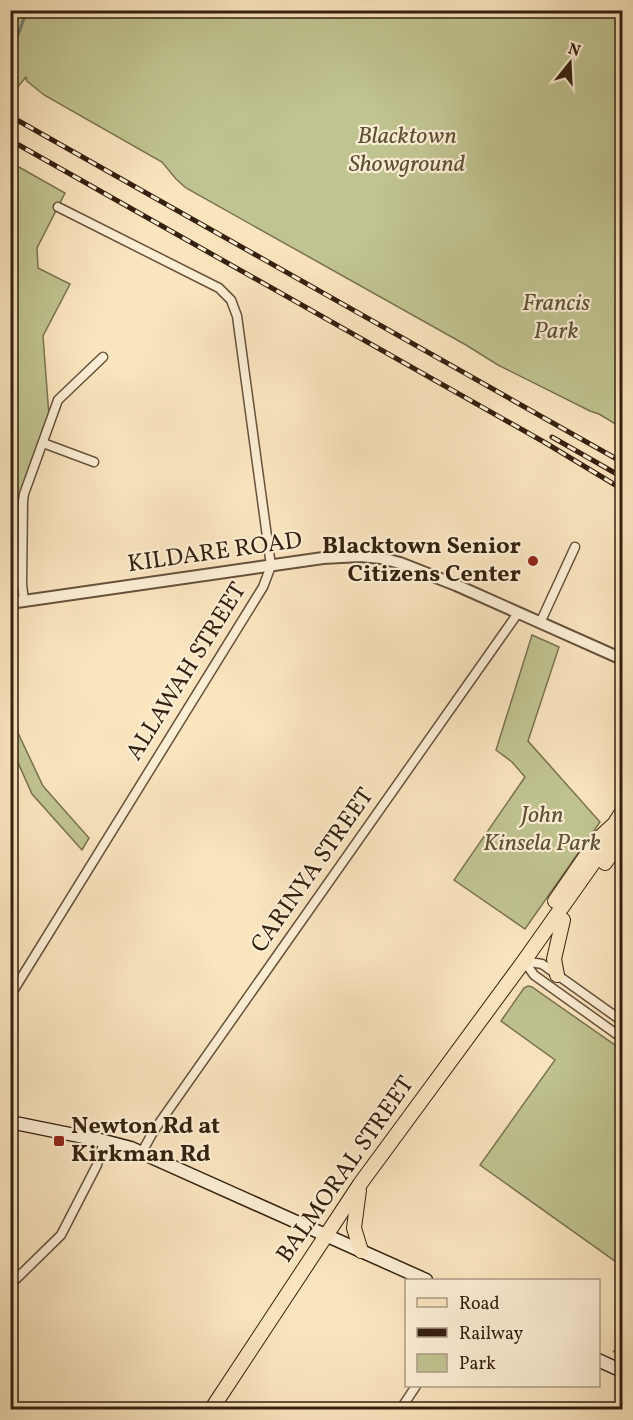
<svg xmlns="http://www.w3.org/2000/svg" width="633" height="1420" font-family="Vollkorn,serif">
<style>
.green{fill:#c0c491;stroke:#7a7250;stroke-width:1.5}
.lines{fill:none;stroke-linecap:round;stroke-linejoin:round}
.stream{stroke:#777e77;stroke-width:3}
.minor-casing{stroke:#66513b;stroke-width:11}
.tertiary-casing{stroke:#66513b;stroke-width:14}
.secondary-casing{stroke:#34200f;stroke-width:15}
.primary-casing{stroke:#34200f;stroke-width:16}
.minor{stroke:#fceed5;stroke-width:8}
.tertiary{stroke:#fceed5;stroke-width:10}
.secondary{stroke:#fceed5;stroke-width:12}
.primary{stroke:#fae5bf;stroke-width:14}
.rail-casing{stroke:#34200f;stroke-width:5}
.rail{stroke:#fceed5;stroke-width:3;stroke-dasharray:9;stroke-linecap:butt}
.poi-dot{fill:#8f2418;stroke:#fceed5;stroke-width:2}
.labels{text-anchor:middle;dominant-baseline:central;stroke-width:4.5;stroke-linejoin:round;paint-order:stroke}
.park-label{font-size:24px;font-style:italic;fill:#5e5136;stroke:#fceed5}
.poi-label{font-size:24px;font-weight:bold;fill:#34200f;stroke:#fceed5;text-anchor:end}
.street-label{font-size:24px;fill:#34200f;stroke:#fceed5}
</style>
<rect width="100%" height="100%" fill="#fae5bf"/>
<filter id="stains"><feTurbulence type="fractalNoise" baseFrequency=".00333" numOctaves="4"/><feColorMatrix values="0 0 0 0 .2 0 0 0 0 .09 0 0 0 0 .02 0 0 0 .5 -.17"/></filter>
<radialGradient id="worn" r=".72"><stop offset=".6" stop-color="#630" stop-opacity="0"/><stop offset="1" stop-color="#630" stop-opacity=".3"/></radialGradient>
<g class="green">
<polygon points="10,11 622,11 622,428 599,414 590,411 498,365 466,345 186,188 176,179 162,162 44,95 27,81 26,77 11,95"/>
<polygon points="10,162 65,193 37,248 38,268 70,284 43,336 49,416 19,496 15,589 11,589"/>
<polygon points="532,635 559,647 528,741 600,822 525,929 454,880 525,777 512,762 496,750"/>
<polygon points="10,651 14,668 18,733 43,786 89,838 82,850 32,794 11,747"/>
<polygon points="528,986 532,987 622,1050 622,1349 613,1352 622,1343 616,1262 480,1165 555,1060 501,1021 524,988"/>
</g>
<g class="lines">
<polyline class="stream" points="10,57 27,10"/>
<defs>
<g id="minor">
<polyline points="43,443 94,462"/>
<polyline points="24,601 22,584 23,501 24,494 58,400 103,357"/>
<polyline points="540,623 575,547"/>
<polyline points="524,961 534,975 622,1038"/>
<polyline points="524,961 542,964 622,1021"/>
<polyline points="10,996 263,587 271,566 237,316 231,300 219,288 58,207"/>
<polyline points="142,1152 153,1132 518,613"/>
<polyline points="10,1285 61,1235 97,1165 104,1141"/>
<polyline points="400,1410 416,1386"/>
<polyline points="617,1410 622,1400"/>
</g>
<polyline id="tertiary" points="10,603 323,558 360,556 381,558 400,563 456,585 622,659"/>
<g id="secondary">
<polyline points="10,1122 104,1141 131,1148 426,1280"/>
<polyline points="598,1360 622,1371"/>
</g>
<g id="primary">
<polyline points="605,863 622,838"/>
<polyline points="555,901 597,840 612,826"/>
<polyline points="557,975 554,959 563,920"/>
<polyline points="359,1190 354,1228 361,1251"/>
<polyline points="211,1410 360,1184 524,961 606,845 615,823 622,812"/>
</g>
</defs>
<use href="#minor" class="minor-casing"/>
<use href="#tertiary" class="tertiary-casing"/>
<use href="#secondary" class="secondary-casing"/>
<use href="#primary" class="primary-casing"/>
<use href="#minor" class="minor"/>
<use href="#tertiary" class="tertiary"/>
<use href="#secondary" class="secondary"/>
<use href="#primary" class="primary"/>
<defs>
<g id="rail">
<polyline points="10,116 622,462"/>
<polyline points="10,140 544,442 622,489"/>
<polyline points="552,437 622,477"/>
</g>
</defs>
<use href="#rail" class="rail-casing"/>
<use href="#rail" class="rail"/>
</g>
<g class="poi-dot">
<circle cx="533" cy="561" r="6"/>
<rect x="53" y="1135" width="12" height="12" rx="3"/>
</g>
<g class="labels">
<g class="park-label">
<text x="407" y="137">Blacktown<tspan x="407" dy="28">Showground</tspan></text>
<text x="556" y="304">Francis<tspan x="556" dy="28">Park</tspan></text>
<text x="542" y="816">John<tspan x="542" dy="28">Kinsela Park</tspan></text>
</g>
<g class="poi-label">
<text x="521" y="547">Blacktown Senior<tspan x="521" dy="28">Citizens Center</tspan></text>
<text x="71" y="1127" text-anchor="start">Newton Rd at<tspan x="71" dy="28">Kirkman Rd</tspan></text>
</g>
<g class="street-label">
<text transform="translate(215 553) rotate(-8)">KILDARE ROAD</text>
<text transform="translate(187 672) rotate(-58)">ALLAWAH STREET</text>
<text transform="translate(313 871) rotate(-55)">CARINYA STREET</text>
<text transform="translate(346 1170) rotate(-55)">BALMORAL STREET</text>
</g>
</g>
<rect width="633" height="1420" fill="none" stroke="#fae5bf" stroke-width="36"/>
<rect x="12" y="12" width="609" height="1396" fill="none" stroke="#34200f" stroke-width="3"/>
<rect x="18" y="18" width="597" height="1384" fill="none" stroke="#34200f" stroke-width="1.5"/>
<rect x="405" y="1279" width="195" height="108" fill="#fceed5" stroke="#ac9c86" stroke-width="1.5"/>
<rect x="417" y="1298" width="30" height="9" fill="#fae5bf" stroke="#ac9c86" stroke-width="1.5"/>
<text x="459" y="1309" font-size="18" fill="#34200f">Road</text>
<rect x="417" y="1328" width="30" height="9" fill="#34200f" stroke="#ac9c86" stroke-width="1.5"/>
<text x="459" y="1339" font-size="18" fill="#34200f">Railway</text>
<rect x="417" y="1354" width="30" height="18" fill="#c0c491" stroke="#ac9c86" stroke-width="1.5"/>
<text x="459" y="1369" font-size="18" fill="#34200f">Park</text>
<g transform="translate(570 63) rotate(18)" stroke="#fceed5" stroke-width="4.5" paint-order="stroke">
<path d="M0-4.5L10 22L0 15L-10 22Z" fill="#34200f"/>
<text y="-9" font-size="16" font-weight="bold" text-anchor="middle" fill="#34200f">N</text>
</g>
<rect width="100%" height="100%" filter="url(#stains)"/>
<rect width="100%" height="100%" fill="url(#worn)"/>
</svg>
